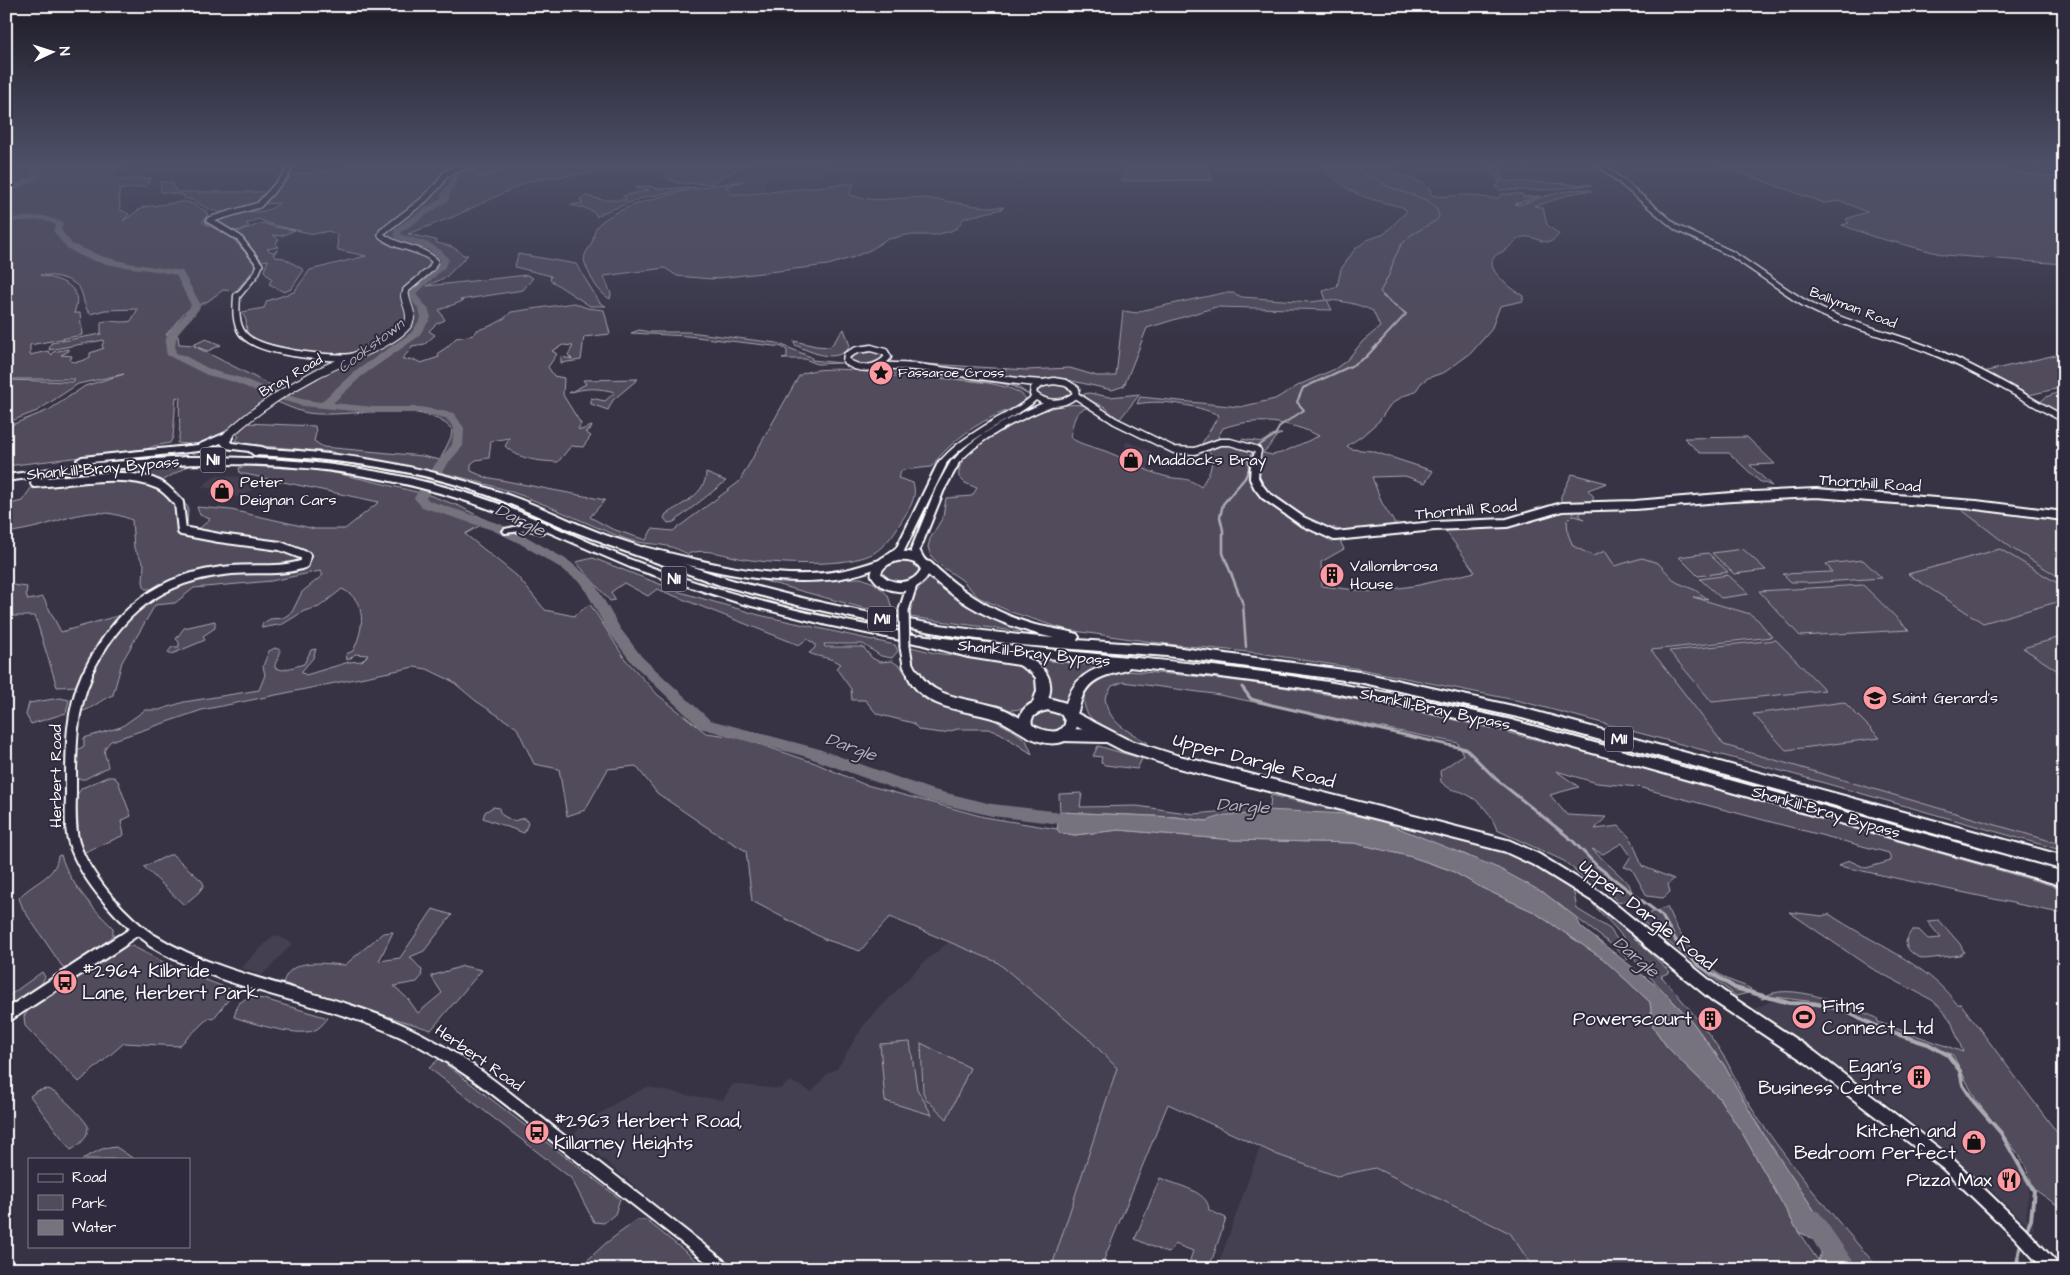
<svg xmlns="http://www.w3.org/2000/svg" width="2070" height="1275" font-family="'Architects Daughter',sans-serif">
<style>
.built{fill:#444051}
.green{fill:#514c5c;stroke:#a8a6ae;fill-rule:evenodd}
.water{fill:#76737f;stroke:#adabb2}
.lines{fill:none;stroke-linecap:round;stroke-linejoin:round}
.stream-far4{stroke:#adabb2;stroke-width:1}
.stream-far3{stroke:#adabb2;stroke-width:2}
.stream-far2{stroke:#adabb2;stroke-width:2.5}
.stream-far1{stroke:#adabb2;stroke-width:3}
.stream{stroke:#adabb2;stroke-width:4}
.river{fill:#76737f;fill-rule:evenodd}
.tertiary-far4-casing{stroke:#fff;stroke-width:8}
.tertiary-far3-casing{stroke:#fff;stroke-width:9}
.tertiary-far2-casing{stroke:#fff;stroke-width:12}
.tertiary-far1-casing{stroke:#fff;stroke-width:14}
.tertiary-casing{stroke:#fff;stroke-width:16}
.secondary-far4-casing{stroke:#fff;stroke-width:8}
.secondary-far3-casing{stroke:#fff;stroke-width:10}
.secondary-far2-casing{stroke:#fff;stroke-width:13}
.secondary-far1-casing{stroke:#fff;stroke-width:16}
.secondary-casing{stroke:#fff;stroke-width:18}
.trunk-casing{stroke:#fff;stroke-width:4}
.motorway-casing{stroke:#fff;stroke-width:4}
.tertiary-far4{stroke:#2f2a3d;stroke-width:5}
.tertiary-far3{stroke:#2f2a3d;stroke-width:6}
.tertiary-far2{stroke:#2f2a3d;stroke-width:8}
.tertiary-far1{stroke:#2f2a3d;stroke-width:10}
.tertiary{stroke:#2f2a3d;stroke-width:12}
.secondary-far4{stroke:#2f2a3d;stroke-width:5.5}
.secondary-far3{stroke:#2f2a3d;stroke-width:8}
.secondary-far2{stroke:#2f2a3d;stroke-width:9}
.secondary-far1{stroke:#2f2a3d;stroke-width:12}
.secondary{stroke:#2f2a3d;stroke-width:14}
.trunk{fill:#2f2a3d;fill-rule:evenodd}
.motorway{fill:#2f2a3d;fill-rule:evenodd}
.secondary-bridge-casing{stroke:#fff;stroke-width:13;stroke-linecap:butt}
.secondary-bridge{stroke:#2f2a3d;stroke-width:9}
.labels{text-anchor:middle;dominant-baseline:central;stroke-width:4;stroke-linejoin:round;paint-order:stroke}
.far-street-label{font-size:14px;fill:#fff;stroke:#2f2a3d}
.far-poi-label{font-size:14px;fill:#fff;stroke:#2f2a3d;text-anchor:start}
.far-water-label{font-size:15px;font-style:italic;fill:#b4b2b9;stroke:#2f2a3d}
.shield{fill:#2f2a3d;stroke:#c1bfc5;stroke-width:1}
.shield-label{font-size:15px;font-weight:bold;fill:#fff}
.poi-label{font-size:16px;fill:#fff;stroke:#2f2a3d;text-anchor:start}
.street-label{font-size:16px;fill:#fff;stroke:#2f2a3d}
.water-label{font-size:18px;font-style:italic;fill:#b4b2b9;stroke:#2f2a3d}
.near-street-label{font-size:19px;fill:#fff;stroke:#2f2a3d}
.near-poi-label{font-size:19px;fill:#fff;stroke:#2f2a3d;text-anchor:end}
</style>
<rect width="100%" height="100%" fill="#373345"/>
<filter id="ink" filterUnits="userSpaceOnUse"><feTurbulence type="fractalNoise" baseFrequency=".02" numOctaves="2"/><feDisplacementMap in="SourceGraphic" scale="10" xChannelSelector="R" yChannelSelector="G"/><feConvolveMatrix kernelMatrix="1 2 1 2 8 2 1 2 1" color-interpolation-filters="sRGB"/></filter>
<g filter="url(#ink)">
<g class="built">
<polygon points="756,163 831,163 822,174 766,179 764,192 731,194 724,182 745,173"/>
<polygon points="1128,442 1152,452 1148,470 1122,459 1126,447 1125,443"/>
<polygon points="215,476 243,477 265,481 241,497 209,496 214,489 201,487"/>
<polygon points="1825,495 1954,504 2013,549 2064,580 2064,845 1724,746 1650,650 1540,518 1556,511"/>
<polygon points="274,935 293,943 262,975 241,968"/>
<polygon points="949,942 997,962 1166,1103 1099,1269 732,1269 574,1134 582,1126 619,1101 647,1087 686,1095 723,1100 733,1084 780,1089 790,1081 812,1092 828,1073 837,1069 863,1026 923,963"/>
<polygon points="1771,1001 1838,1010 1860,1024 1883,1029 1918,1040 1949,1055 1973,1100 1998,1129 2022,1166 2029,1185 2026,1218 2033,1224 2034,1231 1987,1186 1928,1135 1883,1100 1760,1015 1755,1009"/>
<polygon points="1260,1147 1337,1176 1375,1168 1510,1233 1534,1268 1217,1269"/>
</g>
<g class="green">
<path d="M6,163L127,164L109,174L120,180L151,178L147,186L119,190L120,210L129,214L123,221L143,207L181,202H188L206,211L208,215L202,222L231,237L256,264V267L236,291L223,290L208,301L185,312L166,335L178,336L179,344L193,345L206,339L221,345L208,351L194,346L268,384L289,387L239,420L217,439L197,445L177,443C182,436 178,410 180,398L176,397L173,437L170,443L154,446L147,449L6,466V427L49,410L85,386L124,374L78,384L37,411L6,423V380L73,382L75,379H6ZM40,275C53,275 75,278 81,291C85,301 82,303 90,314L105,310L138,309L131,321C120,324 111,319 101,322V334L51,343L49,350L104,340L102,346L104,348L90,353V357C84,361 76,363 70,361L72,356L61,355L69,351L68,349L53,352L52,355L48,351L30,355V345L82,335L80,313H74C85,285 60,280 40,275Z"/>
<path d="M350,163H749L710,184L678,183L667,178L663,167H638L624,170L617,166L587,173L529,181L453,217L408,234L436,240L437,243C446,245 457,247 463,255H468L446,277L427,286L527,275L533,278L523,290L460,300L463,301L439,310L445,320L436,324L429,331L435,335L425,344L412,346L411,349L402,359L415,360L421,363L439,357L438,353L446,348L456,338L474,335L477,330C490,327 502,322 511,312L574,303L587,308L604,310L610,334L584,337L581,360L561,363V357L572,359L568,355L573,346L563,345L552,351L557,354L548,367L554,376L564,378L563,395L581,424L578,429L581,430L592,426L591,429L585,432L591,436L583,447L571,446L558,462C539,461 519,460 505,446L510,438L491,441L489,458L476,460L471,464V471L485,477L605,500L590,517L612,529L646,540L652,529L673,531L739,482L799,376C809,365 869,369 882,376C910,378 1012,376 1026,399C1017,409 1003,411 992,417C968,429 947,446 931,467L902,470L898,478L913,483C918,497 909,509 901,522C894,534 886,545 874,553C847,568 775,564 744,559C727,556 705,547 688,554C681,551 674,547 667,546C653,543 639,544 626,539C591,526 558,509 523,496C462,474 398,463 334,454V452L239,444L242,442L235,440L239,437L237,434L245,423L315,426L316,433L314,441L323,447L422,456L440,460L451,437L452,429C420,397 350,419 308,413C297,411 285,405 275,401L336,368L345,355C318,353 269,351 247,333L246,320L242,312L264,308L267,301L294,292L310,270L366,256L338,250L337,235L329,231L314,234L273,225L258,219L246,224L249,226L243,230L263,223L274,227L295,230L281,236L273,235L279,240L276,242L278,247L267,249L272,252L279,250L273,254L275,257L284,258L304,270L291,289L284,292L269,284L272,279L264,271L268,260L262,261L243,238L235,233L243,230L233,231L211,217L248,211C258,214 272,210 279,203L261,204L293,175L344,169Z"/>
<polygon points="1129,163 1206,165 1212,180 1122,181"/>
<path d="M1321,163H1390L1393,166L1394,172L1425,184L1430,189L1431,195C1443,198 1455,195 1467,195C1478,196 1488,199 1499,198L1501,194H1522L1523,197L1540,196L1515,204L1519,205C1535,199 1577,185 1592,191C1572,190 1554,202 1534,206L1543,208L1547,225L1559,234C1548,251 1538,235 1524,237C1516,238 1512,245 1506,250C1503,252 1498,253 1495,256C1482,269 1514,290 1523,296V301L1500,306L1491,330L1471,353L1445,372L1428,378L1421,383L1415,392L1403,396L1390,405L1379,421L1362,436L1347,446L1351,449L1372,451L1433,471L1425,483L1405,476L1372,477L1382,503L1397,527L1344,533L1333,527L1344,549L1321,562L1322,586L1373,592L1419,585L1475,572L1443,527L1510,526L1523,524L1556,511L1586,508L1579,515L1584,519L1572,515L1567,520L1568,534L1573,546L1593,556L1605,551L1615,566L1642,558L1658,563L1676,582L1695,590L1708,599L1693,597L1750,614L1758,620L1772,637L1651,650L1724,745L2064,845V851L1796,775L1520,701L1360,669L1259,653L1167,644L1067,630L1011,612L978,597L962,580L941,566L931,556L928,547L930,539L943,517L946,498L972,496L977,488L965,483L959,477C958,471 960,464 964,459C977,443 1029,414 1049,409C1062,405 1075,403 1087,406L1089,408C1074,408 1073,425 1070,437C1081,446 1097,447 1110,453C1128,460 1145,471 1164,476C1182,481 1184,475 1201,487L1210,471L1213,457L1209,451L1210,449C1220,445 1232,443 1242,446C1249,448 1254,453 1261,453L1260,447L1240,441L1242,439L1262,442L1274,434H1282L1276,436L1274,441L1263,453L1272,455L1281,453L1319,436C1291,421 1253,417 1223,428L1218,437L1225,441L1201,445L1219,415C1195,405 1162,399 1137,404L1140,397L1240,407L1275,399L1301,384L1335,369L1347,360L1363,341L1380,327L1373,311C1358,304 1344,301 1327,300L1332,310L1216,307L1147,328L1124,386L1112,390L1064,379L1031,382L906,364L907,361L928,364L1027,370L1070,368L1097,376H1116L1123,311L1137,313L1144,310L1223,293H1233L1242,297L1310,302L1326,300L1323,291L1337,287L1341,269L1355,249L1367,240L1384,234L1407,211L1402,207C1365,198 1346,195 1321,163Z"/>
<polygon points="1487,163 1503,163 1499,168 1502,170 1500,171 1505,175 1502,180 1504,181 1591,185 1546,190 1501,190 1495,187 1500,184 1497,176 1491,172"/>
<polygon points="1714,163 1998,163 2009,172 2064,178 2064,264 1945,255 1874,237 1842,225 1849,223 1846,219 1867,212 1841,201 1824,203"/>
<path d="M744,181L726,186L731,194H751L854,183L849,194C873,205 897,196 922,198C950,200 976,209 1004,207L1002,209L964,218L957,228L951,231L935,235H906L885,240L872,249L854,257L828,265L711,279L677,276L665,268L604,276L611,294L610,299C598,292 591,279 586,266C581,256 588,251 592,242C594,236 594,229 599,224C621,201 712,184 744,181Z"/>
<path d="M160,182H172L175,190L179,192H268C254,207 230,218 209,209C200,205 194,199 184,198V195L161,192Z"/>
<polygon points="649,186 659,189 695,187 642,198 602,213 597,217 595,213 585,208 570,205 583,203 580,199 586,196 603,200 627,200 623,196 649,190 635,188"/>
<polygon points="518,254 576,264 600,303 606,306 590,306 550,280 551,276 515,267"/>
<path d="M844,329L850,346C837,365 811,352 795,345L794,341L816,346L830,347Z"/>
<polygon points="639,330 650,332 689,332 777,343 811,357 812,360 841,363 817,364 805,359 782,359 787,358 787,350 782,347 687,336 631,333"/>
<path d="M870,350L882,354L883,359C874,366 859,367 850,360L855,353Z"/>
<polygon points="2064,353 2064,387 2029,395 1983,372"/>
<polygon points="893,369 1002,382 1018,387 1029,395 1012,386 999,383 894,374 890,372"/>
<path d="M638,379L613,400L608,410L591,404V398L605,401L615,392C599,388 586,387 569,393L586,384L583,380Z"/>
<path d="M1052,383L1064,385L1070,388L1071,393C1062,404 1049,400 1038,394V390L1041,386Z"/>
<polygon points="2064,390 2064,414 2038,404 2046,397"/>
<polygon points="1089,393 1110,397 1140,394 1119,420 1105,407 1086,399 1084,394"/>
<polygon points="1747,437 1775,464 1750,465 1772,486 1759,481 1729,453 1700,453 1684,438"/>
<path d="M178,466H188L155,485L177,506L185,504L188,507L187,528H200L210,519L200,515L197,507L231,510L315,529H345L379,502L240,473L239,468L248,466L320,470L367,480L429,495L459,506L488,521L465,534L517,576L545,610L574,616L590,604L625,659L658,695L706,733L736,737L756,743L815,763L863,784L984,817L1057,829L1061,833L1075,835L1119,830L1233,840L1354,843L1412,857L1450,870L1482,888L1534,912L1602,958L1650,1002L1653,1027L1667,1047L1719,1098L1744,1136L1799,1233L1824,1269H1542L1538,1266L1534,1269L1510,1233L1375,1168L1337,1176L1278,1155L1168,1104L1100,1269H1051L1117,1068L1089,1039L997,962L890,917L860,951L824,939L752,901L746,851L711,830L657,793L636,766L608,769L585,810L567,816L559,769L534,764L517,728L476,701L452,681L427,669L414,667L202,710L111,741C100,752 106,753 108,767L85,779H77L76,751L84,746V738L121,727L145,710H159L184,702L259,690L265,675L263,666L269,651L275,648L280,650C281,657 274,661 275,668L283,670L304,664L311,650L316,649L313,658L301,672L306,675L349,662L362,661L368,655L355,654L351,658L347,660L346,654L353,651C364,629 368,601 342,589L319,607L304,611L283,624L262,628V624L270,619L283,618L292,612L302,592L323,575L320,571L271,581L194,588L175,603L155,605L122,662L113,695C101,699 92,710 79,712L78,686L57,687L35,616H6V587L13,585L27,587L26,594L28,600L43,597L61,632L138,610L168,585H161V583L151,589H145L143,582L144,564L134,548L132,520C97,505 74,516 41,526C30,529 18,531 6,533V505L22,501L38,478Z"/>
<path d="M706,473L726,481L674,522L668,523L664,518L666,514C682,504 706,494 706,473Z"/>
<polygon points="1572,474 1607,483 1588,490 1594,497 1590,502 1561,504 1561,496"/>
<polygon points="1954,504 2064,518 2064,580 2013,549"/>
<polygon points="1743,549 1766,570 1734,574 1712,553"/>
<polygon points="2000,549 2064,587 2064,600 1983,623 1908,574"/>
<polygon points="1708,553 1728,572 1698,576 1679,557"/>
<path d="M593,558L680,592L759,615L895,645L898,651L892,658L881,656L863,644H824L825,647H863L872,658L880,662L892,661L901,667L909,680L921,692L949,707L990,718L1014,731L1026,740L1032,754L1000,733L988,729H958L942,733L919,730L913,723L877,714L865,700H852L851,689L836,668L841,664C831,657 820,658 809,653L815,648V644L807,639L799,645L657,589L648,596L624,583L611,592L615,600L610,601L576,562Z"/>
<path d="M905,560L916,563L919,566V575C902,584 897,587 881,574V570L891,561Z"/>
<polygon points="1863,560 1882,578 1808,583 1806,582 1791,582 1783,574 1832,572 1826,564"/>
<polygon points="728,571 802,580 861,578 874,583 888,595 893,612 863,608"/>
<polygon points="1728,575 1749,594 1721,598 1700,579"/>
<path d="M931,577C956,605 988,618 1023,630L1022,632L910,617C908,596 917,591 931,577Z"/>
<polygon points="1863,585 1909,630 1800,636 1759,591"/>
<polygon points="215,621 215,628 203,636 205,640 172,654 168,652 172,647 179,647 179,642 176,639 184,628"/>
<polygon points="2064,636 2064,675 2023,648"/>
<polygon points="1776,640 1825,690 1712,702 1669,651"/>
<polygon points="911,647 935,653 1020,664 1039,676 1038,697 1032,704 1022,709 1001,711 944,695 920,675 914,666"/>
<polygon points="1028,659 1105,666 1068,705 1046,700 1049,695 1050,684"/>
<path d="M1126,671C1330,682 1528,735 1724,791C1837,824 1950,856 2064,889V914L1839,866L1848,860L1866,868L1891,861L1889,853L1638,787L1597,783L1556,771L1579,787L1550,795L1567,815L1606,817L1595,829L1619,826L1632,840L1642,866L1674,879L1668,884L1670,892L1663,898L1647,896L1632,869L1624,867L1631,856L1622,843L1603,854L1592,849L1629,884L1634,897L1619,903L1598,881L1582,876L1564,861L1497,830C1491,814 1482,802 1466,794C1455,788 1455,794 1441,782L1440,771L1463,755L1458,743L1214,694L1123,682L1112,686L1105,698C1109,724 1127,730 1148,743L1145,745C1129,738 1104,733 1092,719C1086,713 1084,707 1084,698C1085,676 1109,673 1126,671Z"/>
<polygon points="60,698 69,700 66,713 31,724 26,715 29,703"/>
<polygon points="1844,702 1880,738 1786,750 1753,714"/>
<path d="M1044,708L1061,712L1066,721C1061,739 1044,731 1032,727L1030,717Z"/>
<polygon points="1098,746 1140,758 1142,759 1137,769 1105,765 1101,762 1102,757 1093,756"/>
<polygon points="107,777 114,777 118,781 131,816 121,821 124,835 83,853 79,838 76,796 82,788"/>
<polygon points="1082,793 1080,807 1137,806 1194,814 1270,807 1271,795 1489,847 1525,860 1573,889 1577,909 1610,929 1628,955 1628,960 1612,945 1544,893 1460,852 1175,817 1060,812 1059,794"/>
<polygon points="493,807 500,808 499,810 502,815 513,821 525,818 528,823 524,833 483,818 485,812"/>
<path d="M61,855C69,883 93,908 113,928V935L108,941L64,969L23,909L19,898C31,883 56,878 58,856Z"/>
<polygon points="169,855 173,855 202,881 204,885 199,892 184,905 144,867"/>
<path d="M1588,899L1611,916L1670,972L1661,976C1684,1002 1708,1030 1726,1060C1733,1072 1737,1086 1745,1098C1783,1159 1832,1214 1879,1269H1855L1784,1166L1744,1103L1724,1065L1711,1047L1690,1019L1636,962L1632,948L1617,930Z"/>
<path d="M1667,907C1679,937 1699,965 1729,980C1736,983 1744,985 1751,989L1748,993L1736,996L1641,920L1648,914Z"/>
<path d="M433,909L452,915L424,951L410,957L422,970L421,977L417,982L394,986L408,999L418,1013L442,993L431,976L463,966L482,970L431,1030L283,983C291,956 323,964 345,965L383,933L393,932L379,961L400,958Z"/>
<path d="M1789,912L1822,916L1829,914C1872,943 1925,962 1957,1004H1961L2064,1142V1210L2034,1189L2026,1167L2019,1155L1976,1100L1953,1055L1890,1029L1864,1023L1839,1008L1816,1002L1774,997L1761,999C1786,978 1850,1007 1877,1018L1878,1022L1963,1052L1951,1021L1941,1008L1932,1000L1871,968Z"/>
<path d="M1939,920L1960,944L1964,952L1960,955L1924,959C1917,957 1906,951 1906,942C1907,938 1910,933 1912,930H1919L1928,939L1941,938L1927,921Z"/>
<polygon points="127,946 132,946 177,969 232,990 233,994 213,1019 210,1018 205,1021 179,1046 124,1043 79,1082 25,1026 24,1016 32,1006 123,947"/>
<polygon points="42,972 45,977 42,983 6,1010 6,998"/>
<path d="M248,997L264,999L328,1018C325,1021 321,1027 317,1029C302,1039 251,1023 234,1017L238,1004Z"/>
<polygon points="910,1042 917,1089 932,1115 885,1101 880,1044"/>
<polygon points="921,1043 970,1068 947,1119 926,1099 923,1092"/>
<polygon points="439,1059 620,1199 615,1214 604,1223 594,1222 571,1178 429,1068"/>
<path d="M46,1089C56,1089 83,1117 88,1126C88,1138 81,1144 71,1150L30,1096L37,1091Z"/>
<polygon points="116,1147 134,1159 82,1159 102,1149"/>
<path d="M1160,1178C1176,1185 1209,1191 1209,1210L1226,1218L1209,1269H1187L1193,1251L1175,1244L1170,1252L1167,1253L1135,1239Z"/>
<polygon points="637,1220 646,1220 707,1269 578,1269 606,1243"/>
</g>
<path class="water" d="M1267,810L1347,814L1381,821L1498,868L1544,893L1576,917L1581,927L1663,991L1690,1019L1724,1065L1758,1126L1822,1222L1820,1230L1825,1241L1834,1249L1845,1254L1855,1269H1824L1818,1260L1821,1253C1817,1241 1811,1236 1799,1233L1744,1136L1719,1098L1667,1047L1653,1027L1650,1002L1602,958L1534,912L1482,888L1450,870L1412,857L1354,843L1233,840L1119,830L1075,835L1060,833L1057,829L1060,812L1175,817L1206,821L1225,815L1249,814Z"/>
<g class="lines">
<polyline class="stream-far4" points="1363,163 1358,169 1359,172 1378,179 1386,186 1427,200 1436,208 1439,216 1437,220 1411,235 1401,245 1394,259 1390,273 1380,292 1385,297"/>
<polyline class="stream-far3" points="1249,465 1248,459 1260,445 1275,435 1280,426 1304,410 1297,402 1303,388 1351,366 1366,357 1406,314 1383,296"/>
<polyline class="stream-far2" points="1246,647 1243,604 1223,553 1223,530 1220,517 1223,504 1245,478 1249,469 1249,464"/>
<polyline class="stream-far1" points="1242,687 1251,699 1272,705 1466,749 1496,779 1572,840 1597,866 1662,916 1677,942"/>
<g class="stream">
<polyline points="1676,941 1697,964 1735,988 1789,1003 1816,1004 1840,1009 1887,1031 1928,1044 1948,1055 1960,1071 1963,1085 1974,1102 2001,1133 2034,1191 2031,1220 2026,1231"/>
<polyline points="2016,1269 2021,1243"/>
</g>
<g class="river">
<path d="M37,163H48C40,171 43,169 40,179L6,193V188L33,176L32,172Z"/>
<path d="M506,163H513C504,174 491,178 477,178L472,172L462,173L450,193L448,201L401,232L402,235C419,240 440,243 449,260L444,268L416,294L429,310L431,318L418,337L362,376L333,403L374,407H420L454,413L464,428L463,446L445,467L426,498L430,501L500,524L527,537L569,561L592,579L620,628L642,657L710,720L816,748L930,789L992,804L1077,814L1083,816L1085,820L1083,824L1077,826L992,816L928,801L807,757L700,728L632,663L607,630L582,584L559,567L519,543L492,530L422,507L414,498L436,463L452,445L454,428L446,418L420,413H374L303,406L273,398L231,381L207,375L167,355C160,327 181,325 191,305L176,275C140,266 99,270 67,248C64,246 57,235 53,231L56,225L43,220L6,222V218L44,216L63,222L61,230L72,244L101,256L129,263L182,271L201,305C192,323 171,329 176,353C191,357 201,366 215,371C223,374 232,375 241,378C268,388 292,399 321,402L354,372L411,333L421,318L419,310L407,294L441,260L429,250L395,238L394,229L441,198L442,193L457,169L474,168L480,174C490,174 498,170 506,163Z"/>
<polygon points="1811,1209 1819,1212 1853,1261 1856,1269 1831,1269 1800,1220 1803,1212"/>
</g>
<defs>
<g id="tertiary-far4">
<polyline points="1599,163 1677,228 1732,254 1795,297"/>
<polyline points="237,297 256,274 260,265 239,238 209,220 259,205 286,175 292,163"/>
</g>
<g id="tertiary-far3">
<path d="M237,296C236,308 235,324 243,334C258,353 329,359 352,357"/>
<path d="M1793,296C1834,324 1886,332 1932,351C1977,369 2021,396 2064,419"/>
<path d="M871,348L885,352L888,357C877,370 859,371 846,361L847,355L857,350Z"/>
<path d="M878,366C933,364 988,381 1043,383"/>
<path d="M1054,381L1066,383L1076,389L1075,395C1062,406 1045,405 1033,394L1034,388L1043,383Z"/>
<polyline points="1075,395 1115,421 1174,450 1195,451 1220,442 1230,442 1255,449 1258,451 1255,465"/>
<path d="M941,465C954,448 974,436 993,424C1008,415 1022,410 1035,397"/>
<path d="M953,465C977,435 1016,418 1051,403"/>
</g>
<g id="tertiary-far2">
<polyline points="1255,464 1254,478 1258,486 1265,495 1302,521 1335,536 1434,526 1507,523 1562,507 1635,505 1732,497 1816,493 1976,505 2064,516"/>
<path d="M35,483C72,481 125,469 159,485C167,489 173,497 179,503L182,531L219,538L280,546L306,556L304,564C281,572 256,568 232,570C160,576 116,612 86,676"/>
<polyline points="889,558 900,550 942,464"/>
<polyline points="920,560 915,551 940,489 954,464"/>
</g>
<g id="tertiary-far1">
<path d="M87,675C70,712 71,751 71,791C71,808 69,827 74,843C86,880 124,921 155,942"/>
<polyline points="119,942 137,930"/>
</g>
<g id="tertiary">
<path d="M153,941C226,986 323,995 402,1031C459,1057 506,1097 555,1136C612,1180 668,1225 725,1269"/>
<polyline points="6,1016 121,941"/>
</g>
<path id="secondary-far4" d="M405,297L406,290L431,269L435,261C419,246 397,249 381,235L382,232L425,199L440,183L445,174L470,163"/>
<path id="secondary-far3" d="M228,435C254,410 284,391 316,374C339,361 398,343 409,322C413,313 406,305 405,296"/>
<g id="secondary-far2">
<path d="M899,556C911,556 921,558 926,569C918,590 888,593 876,574C879,562 888,559 899,556Z"/>
<polyline points="904,610 912,585"/>
<polyline points="905,647 908,665 914,676"/>
</g>
<g id="secondary-far1">
<path d="M914,675C929,706 972,704 1000,714C1010,718 1018,724 1027,729"/>
<path d="M1048,704L1065,709L1072,721C1068,745 1042,738 1027,729C1021,713 1034,707 1048,704Z"/>
<polyline points="1071,717 1125,745 1175,761 1507,846 1537,860 1597,897 1652,942"/>
<polyline points="1062,735 1105,736"/>
</g>
<polyline id="secondary" points="1650,941 1718,996 1810,1057 1947,1163 2019,1232 2053,1269"/>
<g id="trunk">
<path d="M228,432L233,435L230,442L232,443L262,447L267,449C352,453 436,468 516,498C552,511 585,529 622,541L624,543L618,546C570,534 526,508 479,492C407,467 330,458 254,455L249,451L225,448L221,443L199,451L82,463L77,460L82,457L198,445Z"/>
<path d="M186,457C280,456 373,465 463,492C521,509 573,537 629,559C694,584 762,603 831,618C860,624 889,629 918,636C935,639 951,646 968,649C991,653 1022,650 1040,666C1054,678 1052,694 1044,708H1034L1032,705L1037,691L1036,678L1032,673L1019,665L968,657L920,644L827,625L740,603L632,568L546,531L541,533L530,530L505,533L503,531L505,529L528,524C355,451 189,455 6,481V475L96,463Z"/>
<path d="M644,547C707,562 774,582 839,571C853,569 866,564 880,560L886,564L884,566C868,571 852,577 836,579C769,587 704,570 640,552L638,550L640,548Z"/>
</g>
<g id="motorway">
<path d="M606,536C649,547 689,568 732,580C837,609 945,630 1054,638C997,625 963,607 920,568L919,565L925,561L930,562C961,591 993,613 1035,625C1049,628 1063,630 1077,634L1079,637L1077,640L1167,646L1359,672L1522,708L2064,856V870L1522,718L1359,682L1167,656L1020,645L949,635L865,620L797,605L720,585L602,543L600,540Z"/>
<path d="M920,635C1031,649 1143,657 1255,671C1341,682 1426,700 1511,720L2064,872V886L1511,730L1415,709L1319,690L1213,676L1129,667L1127,670C1110,675 1092,676 1083,695C1080,702 1079,711 1075,718L1070,719L1065,718L1063,714C1070,686 1079,673 1108,665L915,643L913,640L915,637Z"/>
</g>
</defs>
<use href="#tertiary-far4" class="tertiary-far4-casing"/>
<use href="#tertiary-far3" class="tertiary-far3-casing"/>
<use href="#tertiary-far2" class="tertiary-far2-casing"/>
<use href="#tertiary-far1" class="tertiary-far1-casing"/>
<use href="#tertiary" class="tertiary-casing"/>
<use href="#secondary-far4" class="secondary-far4-casing"/>
<use href="#secondary-far3" class="secondary-far3-casing"/>
<use href="#secondary-far2" class="secondary-far2-casing"/>
<use href="#secondary-far1" class="secondary-far1-casing"/>
<use href="#secondary" class="secondary-casing"/>
<use href="#trunk" class="trunk-casing"/>
<use href="#motorway" class="motorway-casing"/>
<use href="#tertiary-far4" class="tertiary-far4"/>
<use href="#tertiary-far3" class="tertiary-far3"/>
<use href="#tertiary-far2" class="tertiary-far2"/>
<use href="#tertiary-far1" class="tertiary-far1"/>
<use href="#tertiary" class="tertiary"/>
<use href="#secondary-far4" class="secondary-far4"/>
<use href="#secondary-far3" class="secondary-far3"/>
<use href="#secondary-far2" class="secondary-far2"/>
<use href="#secondary-far1" class="secondary-far1"/>
<use href="#secondary" class="secondary"/>
<use href="#trunk" class="trunk"/>
<use href="#motorway" class="motorway"/>
<defs>
<polyline id="secondary-bridge" points="904,610 905,647"/>
</defs>
<use href="#secondary-bridge" class="secondary-bridge-casing"/>
<use href="#secondary-bridge" class="secondary-bridge"/>
</g>
</g>
<linearGradient id="sky" x2="0" y2="1"><stop stop-color="#1e1c26"/><stop offset="0.48" stop-color="#4d5068"/><stop offset="1" stop-color="#4d5068" stop-opacity="0"/></linearGradient>
<rect width="2070" height="342" fill="url(#sky)"/>
<defs>
<symbol id="sight-disc" viewBox="-11 -11 22 22"><circle r="9.5" fill="#ff9aa2" stroke="#2f2a3d"/><path d="M0-6L1.8-2.2L6-1.7L2.9 1.2L3.7 5.4L0 3.3L-3.7 5.4L-2.9 1.2L-6-1.7L-1.8-2.2Z" fill="#111"/></symbol>
<symbol id="shop-disc" viewBox="-11 -11 22 22"><circle r="9.5" fill="#ff9aa2" stroke="#2f2a3d"/><path d="M-5-2.5h2.3a2.7 3.5 0 0 1 5.4 0H5L5.5 6h-11ZM-1.5-2.5h3a1.5 2.3 0 0 0-3 0Z" fill="#111"/></symbol>
<symbol id="building-disc" viewBox="-11 -11 22 22"><circle r="9.5" fill="#ff9aa2" stroke="#2f2a3d"/><path d="M-4-6H4V6H1V3H-1V6H-4ZM-2.5-4.3h1.7v1.8h-1.7ZM.8-4.3h1.7v1.8H.8ZM-2.5-1h1.7V.8h-1.7ZM.8-1h1.7V.8H.8Z" fill="#111"/></symbol>
<symbol id="school-disc" viewBox="-11 -11 22 22"><circle r="9.5" fill="#ff9aa2" stroke="#2f2a3d"/><path d="M0-5L7-2L0 1L-7-2ZM-4 1L0 2.5L4 1V4Q0 6-4 4Z" fill="#111"/></symbol>
<symbol id="bus-disc" viewBox="-11 -11 22 22"><circle r="9.5" fill="#ff9aa2" stroke="#2f2a3d"/><path d="M-5-6H5V4H4V6H2V4H-2V6H-4V4H-5ZM-3.5-4V0h7V-4ZM-3.5 1.2v1.5H-2V1.2ZM2 1.2v1.5H3.5V1.2Z" fill="#111"/></symbol>
<symbol id="stadium-disc" viewBox="-11 -11 22 22"><circle r="9.5" fill="#ff9aa2" stroke="#2f2a3d"/><path d="M0-5a6.5 5 0 1 0 0 10a6.5 5 0 1 0 0-10ZM-3.5-1.8h7v3.6h-7Z" fill="#111"/></symbol>
<symbol id="restaurant-disc" viewBox="-11 -11 22 22"><circle r="9.5" fill="#ff9aa2" stroke="#2f2a3d"/><path d="M-5-6h1v4h1v-4h1v4h1v-4h1v5L-1.5 .5V6h-2V.5L-5-1ZM5-6V6H3V1.5H1.5Q1.5-4 5-6Z" fill="#111"/></symbol>
</defs>
<g fill-rule="evenodd">
<use href="#sight-disc" x="867" y="359" width="28" height="28"/>
<use href="#shop-disc" x="1117" y="446" width="28" height="28"/>
<use href="#shop-disc" x="208" y="477" width="28" height="28"/>
<use href="#building-disc" x="1318" y="561" width="28" height="28"/>
<use href="#school-disc" x="1861" y="684" width="28" height="28"/>
<use href="#bus-disc" x="51" y="968" width="28" height="28"/>
<use href="#stadium-disc" x="1790" y="1003" width="28" height="28"/>
<use href="#building-disc" x="1696" y="1005" width="28" height="28"/>
<use href="#building-disc" x="1905" y="1063" width="28" height="28"/>
<use href="#bus-disc" x="523" y="1118" width="28" height="28"/>
<use href="#shop-disc" x="1960" y="1128" width="28" height="28"/>
<use href="#restaurant-disc" x="1995" y="1166" width="28" height="28"/>
</g>
<g class="labels">
<g class="far-street-label">
<text transform="translate(1853 308) rotate(21)">Ballyman Road</text>
<text transform="translate(291 376) rotate(-30)">Bray Road</text>
</g>
<g class="far-poi-label">
<text x="898" y="373">Fassaroe Cross</text>
</g>
<g class="far-water-label">
<text transform="translate(371 346) rotate(-37)">Cookstown</text>
</g>
<g class="shield">
<rect x="200.5" y="447.5" width="25" height="25" rx="4"/>
<rect x="661.5" y="566.5" width="25" height="25" rx="4"/>
<rect x="868" y="606.5" width="28" height="25" rx="4"/>
<rect x="1605" y="726.5" width="28" height="25" rx="4"/>
</g>
<g class="shield-label">
<text x="213" y="460">N11</text>
<text x="674" y="579">N11</text>
<text x="882" y="619">M11</text>
<text x="1619" y="739">M11</text>
</g>
<g class="poi-label">
<text x="1148" y="460">Maddocks Bray</text>
<text x="240" y="482">Peter<tspan x="240" dy="18">Deignan Cars</tspan></text>
<text x="1350" y="566">Vallombrosa<tspan x="1350" dy="18">House</tspan></text>
<text x="1892" y="698">Saint Gerard's</text>
</g>
<g class="street-label">
<text transform="translate(103 468) rotate(-5)">Shankill-Bray Bypass</text>
<text transform="translate(1870 483) rotate(4)">Thornhill Road</text>
<text transform="translate(1466 510) rotate(-5)">Thornhill Road</text>
<text transform="translate(1034 653) rotate(6)">Shankill-Bray Bypass</text>
<text transform="translate(1435 709) rotate(12)">Shankill-Bray Bypass</text>
<text transform="translate(56 776) rotate(-90)">Herbert Road</text>
<text transform="translate(1826 812) rotate(16)">Shankill-Bray Bypass</text>
<text transform="translate(479 1058) rotate(35)">Herbert Road</text>
</g>
<g class="water-label">
<text transform="translate(520 520) rotate(26)">Dargle</text>
<text transform="translate(851 747) rotate(20)">Dargle</text>
<text transform="translate(1243 806) rotate(4)">Dargle</text>
<text transform="translate(1636 957) rotate(40)">Dargle</text>
</g>
<g class="near-street-label">
<text transform="translate(1254 761) rotate(15)">Upper Dargle Road</text>
<text transform="translate(1647 915) rotate(38)">Upper Dargle Road</text>
</g>
<g class="near-poi-label">
<text x="82" y="971" text-anchor="start">#2964 Kilbride<tspan x="82" dy="22">Lane, Herbert Park</tspan></text>
<text x="1822" y="1006" text-anchor="start">Fitns<tspan x="1822" dy="22">Connect Ltd</tspan></text>
<text x="1692" y="1019">Powerscourt</text>
<text x="1902" y="1066">Egan's<tspan x="1902" dy="22">Business Centre</tspan></text>
<text x="554" y="1121" text-anchor="start">#2963 Herbert Road,<tspan x="554" dy="22">Killarney Heights</tspan></text>
<text x="1956" y="1131">Kitchen and<tspan x="1956" dy="22">Bedroom Perfect</tspan></text>
<text x="1992" y="1180">Pizza Max</text>
</g>
</g>
<rect width="2070" height="1275" fill="none" stroke="#2f2a3d" stroke-width="25"/>
<rect x="12" y="12" width="2045" height="1250" fill="none" stroke="#fff" stroke-width="2" filter="url(#ink)"/>
<rect x="28" y="1158" width="162" height="90" fill="#2f2a3d" stroke="#827f8b"/>
<rect x="38" y="1174" width="25" height="8" fill="#2f2a3d" stroke="#827f8b"/>
<text x="72" y="1182" font-size="15" fill="#ffffff">Road</text>
<rect x="38" y="1195" width="25" height="15" fill="#514c5c" stroke="#827f8b"/>
<text x="72" y="1208" font-size="15" fill="#ffffff">Park</text>
<rect x="38" y="1220" width="25" height="15" fill="#76737f" stroke="#827f8b"/>
<text x="72" y="1232" font-size="15" fill="#ffffff">Water</text>
<g transform="translate(52 52) rotate(86)" stroke="#2f2a3d" stroke-width="4" paint-order="stroke">
<path d="M0-4L9 19L0 12L-9 19Z" fill="#ffffff"/>
<text y="-8" font-size="14" font-weight="bold" text-anchor="middle" fill="#ffffff">N</text>
</g>
</svg>
